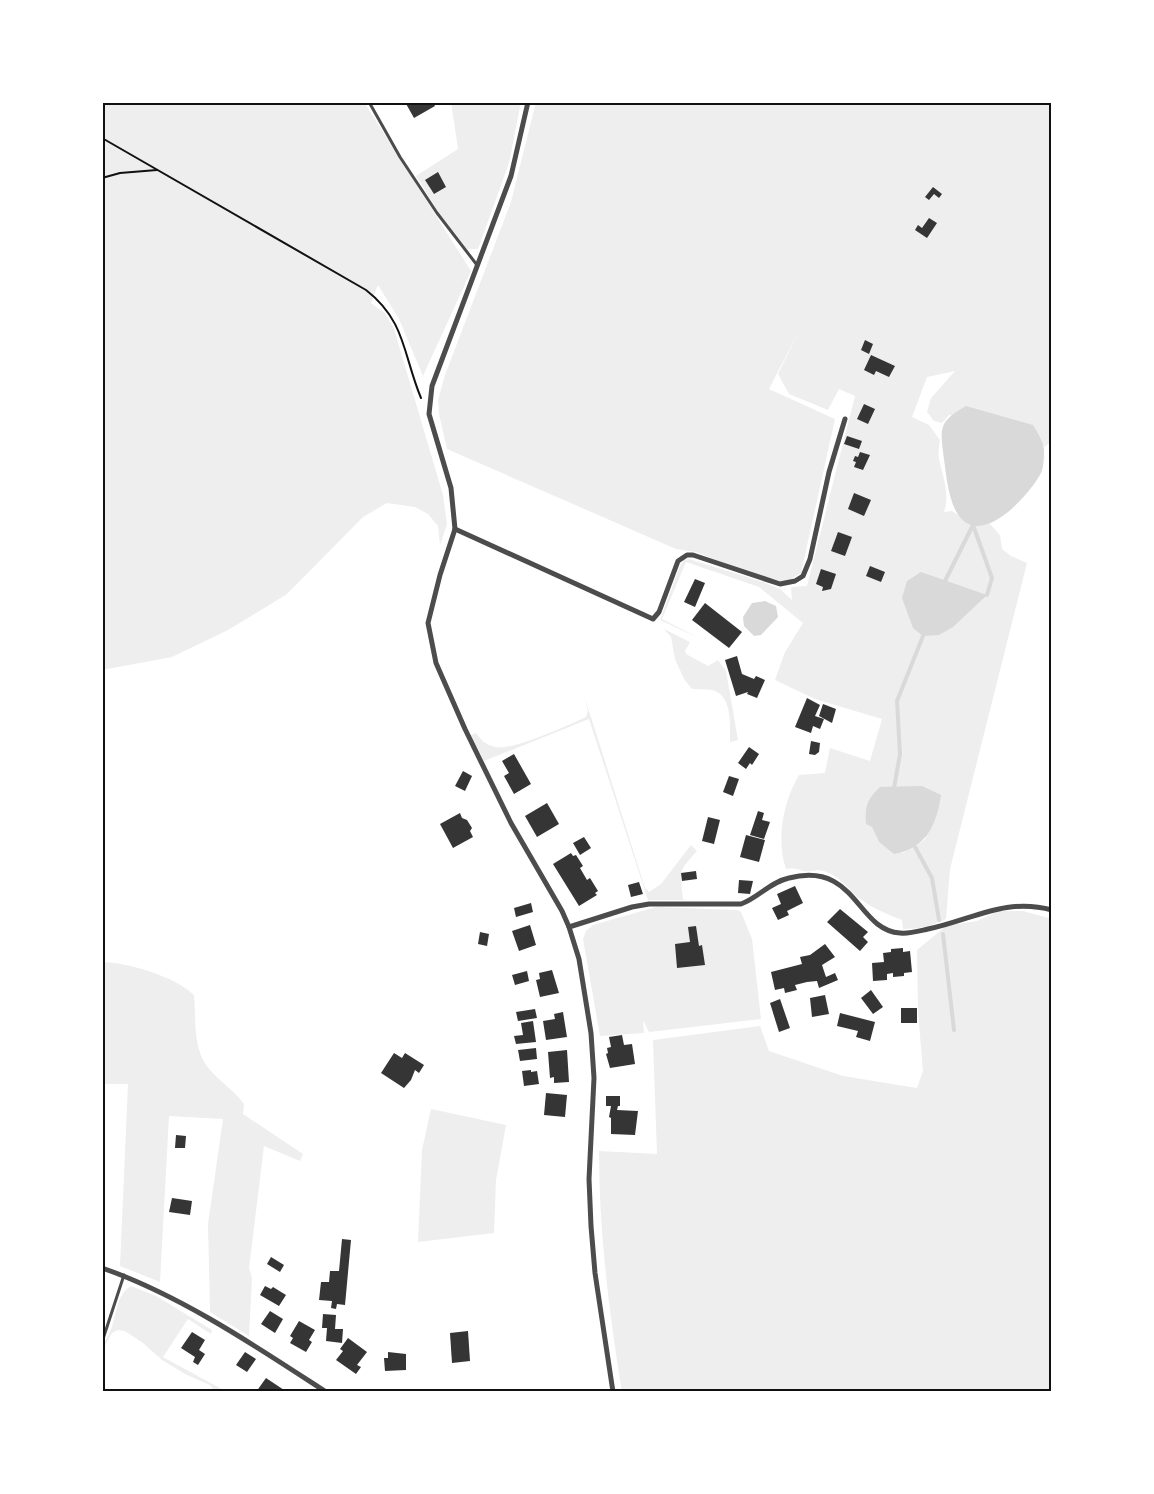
<svg xmlns="http://www.w3.org/2000/svg" width="1154" height="1494" font-family="'Public Sans',sans-serif">
<style>
.green{fill:#eee;fill-rule:evenodd}
.water{fill:#d9d9d9}
.lines{fill:none;stroke-linecap:round;stroke-linejoin:round}
.stream{stroke:#d9d9d9;stroke-width:4}
.building{fill:#353535}
.path{stroke:#111;stroke-width:2}
.service{stroke:#4c4c4c;stroke-width:3}
.minor{stroke:#4c4c4c;stroke-width:5}
.neatline{fill:none;stroke:#111;stroke-width:2}
</style>
<rect width="100%" height="100%" fill="#fff"/>
<g class="green">
<polygon points="102,102 364,102 471,271 423,376 399,319 378,285 371,303 385,313 394,329 443,495 447,524 440,545 438,526 428,514 415,507 387,503 363,517 287,594 228,630 172,657 102,670"/>
<polygon points="451,102 521,102 509,163 478,249 467,249 439,213 416,176 458,149"/>
<path d="M536,102H1052V442L1044,447L1032,425L949,415L942,423L934,421L927,412L931,398L955,371L927,377L912,417L929,425L940,440C939,446 938,453 939,459C943,477 950,494 944,512L952,511L973,525L990,524L1000,535L1002,549L1011,556L1027,563L950,869L946,919C933,926 918,929 903,929L902,920C888,915 873,908 860,899C847,888 837,872 818,870C814,870 809,872 804,871C797,869 794,868 786,869C776,839 783,802 799,775L825,773L830,748L870,761L882,719L815,699L775,680L785,652L803,623L759,587L686,562L662,619L701,639L660,620L680,566L684,560L689,559L763,582L780,589L792,600L791,587L807,586L855,396L839,389L828,410L789,394L778,374L800,329L769,389L835,419L801,573L787,581L774,582L696,552L676,549L447,449L439,414L438,400L445,375L511,202ZM921,573L986,595L902,598ZM880,787L894,788L926,838L915,847L902,853L879,842L872,827Z"/>
<path d="M664,629L690,642L685,651L686,654L708,666L718,660L726,671L738,740L730,742C730,726 733,695 712,690C706,689 699,689 692,689L684,679L675,659L671,637Z"/>
<path d="M584,695L645,888L649,892L661,884L691,845L697,851C677,873 680,870 683,899L686,900H648L589,719L484,761L471,735L476,733C481,740 486,745 495,747C512,751 569,725 586,717L588,711Z"/>
<polygon points="656,907 737,910 741,912 752,939 761,1019 649,1032 643,1020 644,1033 600,1036 583,939 586,931 593,925"/>
<path d="M999,911H1023L1052,919V1392H622C609,1313 599,1232 599,1151L657,1154L653,1040L760,1026L769,1051L843,1076L917,1088L923,1071L918,1012L917,950L946,926L977,921Z"/>
<path d="M102,962C127,962 176,977 194,995C196,1016 193,1039 203,1060C212,1077 233,1088 244,1104L243,1114L303,1154L300,1161L264,1146L249,1268L252,1278L249,1336L210,1312L208,1224L223,1119L169,1116L160,1282L120,1266L128,1084H102Z"/>
<polygon points="431,1109 506,1125 496,1180 494,1233 418,1242 422,1150"/>
<path d="M131,1286L156,1296L212,1330L211,1334L188,1319L163,1357L227,1392H215L210,1385L187,1375L162,1360L143,1343L125,1331L118,1330L112,1333L102,1351C103,1343 108,1337 111,1329C117,1314 116,1295 131,1286Z"/>
</g>
<g class="water">
<path d="M966,406L1033,425C1037,432 1044,442 1044,450C1044,456 1044,467 1041,473C1030,494 983,548 959,516C949,503 946,475 944,459C940,428 938,422 966,406Z"/>
<polygon points="921,572 987,595 953,627 939,635 923,636 913,628 902,598 907,581"/>
<polygon points="765,601 776,606 778,617 761,635 754,636 744,626 743,617 752,603"/>
<path d="M922,786L941,795C937,824 926,849 894,854L879,842L872,827L866,824C865,805 867,800 880,787Z"/>
</g>
<g class="lines">
<g class="stream">
<polyline points="973,525 992,578 987,595"/>
<polyline points="945,581 973,525"/>
<polyline points="894,788 900,754 897,701 923,636"/>
<polyline points="915,847 932,878 939,920"/>
<polyline points="943,934 954,1030"/>
</g>
</g>
<g class="building">
<polygon points="405,102 433,102 435,106 414,118"/>
<polygon points="438,172 446,187 434,194 425,180"/>
<polygon points="933,187 942,194 939,198 934,194 929,200 925,197"/>
<polygon points="929,218 937,223 927,238 915,230 918,225 922,228"/>
<polygon points="865,340 873,344 869,354 861,350"/>
<polygon points="871,355 895,366 889,377 876,371 874,375 864,370"/>
<polygon points="864,404 875,409 868,424 857,419"/>
<polygon points="847,436 862,441 859,449 844,444"/>
<polygon points="860,452 870,455 863,470 854,467 856,462 853,461 855,456 858,457"/>
<polygon points="854,493 871,500 864,516 848,509"/>
<polygon points="838,532 852,537 845,556 831,551"/>
<polygon points="870,566 885,572 881,582 866,576"/>
<polygon points="821,569 836,574 831,589 822,591 823,587 816,584"/>
<polygon points="695,579 705,583 695,607 684,602"/>
<polygon points="705,603 742,632 729,648 692,620"/>
<polygon points="737,656 742,674 754,679 756,676 765,680 757,698 747,694 748,692 736,696 725,660"/>
<polygon points="807,698 820,705 815,716 824,719 820,729 813,726 811,733 795,727"/>
<polygon points="823,704 836,709 832,723 819,716"/>
<polygon points="811,741 820,743 819,752 815,755 809,754"/>
<polygon points="749,747 759,754 752,765 750,763 746,769 738,763"/>
<polygon points="514,754 531,784 514,794 504,776 509,773 502,761"/>
<polygon points="463,771 472,776 465,791 455,786"/>
<polygon points="729,776 739,779 733,796 723,792"/>
<polygon points="547,803 559,824 537,837 525,816"/>
<polygon points="758,811 764,813 762,820 770,822 764,839 750,835"/>
<polygon points="460,813 462,818 467,820 472,828 470,831 473,837 453,848 440,824"/>
<polygon points="708,817 720,820 714,844 702,841"/>
<polygon points="746,835 765,840 759,862 740,857"/>
<polygon points="584,837 591,848 580,855 573,843"/>
<polygon points="571,853 573,856 576,855 583,866 580,868 587,880 590,878 598,891 595,893 597,895 579,906 553,864"/>
<polygon points="696,871 697,879 682,881 681,873"/>
<polygon points="739,880 753,881 750,894 738,893"/>
<polygon points="639,882 643,894 631,897 628,885"/>
<polygon points="795,886 803,903 787,911 789,915 778,920 772,908 781,904 777,894"/>
<polygon points="531,903 533,912 516,917 514,908"/>
<polygon points="840,909 868,932 863,937 868,942 860,951 827,922"/>
<polygon points="530,925 536,945 519,951 512,931"/>
<polygon points="696,926 699,946 702,945 705,965 677,968 675,944 690,942 688,927"/>
<polygon points="480,932 489,934 487,946 478,944"/>
<polygon points="825,944 835,957 822,965 826,977 835,973 838,980 819,988 817,981 807,982 795,985 797,990 785,993 784,988 775,990 771,972 802,964 800,957 810,955"/>
<polygon points="903,948 903,952 910,951 912,972 904,973 904,976 893,977 893,973 887,974 887,980 873,981 872,963 884,962 883,953 891,952 891,949"/>
<polygon points="552,970 559,993 540,997 536,980 540,979 539,973"/>
<polygon points="527,971 529,981 515,985 512,975"/>
<polygon points="871,990 883,1007 873,1014 861,998"/>
<polygon points="825,995 829,1014 812,1017 810,998"/>
<polygon points="780,999 790,1028 779,1032 770,1003"/>
<rect x="901" y="1008" width="16" height="15"/>
<polygon points="535,1009 537,1018 518,1021 516,1012"/>
<polygon points="563,1012 567,1037 546,1040 543,1021 555,1019 554,1014"/>
<polygon points="840,1013 875,1022 870,1041 856,1037 858,1031 837,1026"/>
<polygon points="533,1021 536,1042 516,1044 514,1036 523,1035 521,1023"/>
<polygon points="622,1035 624,1045 632,1044 635,1064 610,1068 606,1054 608,1053 607,1048 611,1047 609,1037"/>
<polygon points="536,1048 537,1059 520,1061 518,1050"/>
<polygon points="567,1050 569,1082 554,1083 554,1077 550,1078 548,1052"/>
<polygon points="394,1053 402,1058 405,1053 424,1065 419,1073 415,1070 411,1080 404,1088 381,1073"/>
<polygon points="531,1070 531,1072 537,1071 539,1084 524,1086 522,1071"/>
<polygon points="546,1093 567,1095 565,1117 544,1115"/>
<polygon points="606,1096 620,1096 620,1106 618,1106 617,1110 638,1111 635,1135 611,1134 611,1118 609,1117 611,1106 606,1106"/>
<polygon points="176,1135 186,1136 185,1148 175,1148"/>
<polygon points="172,1198 192,1201 190,1215 169,1212"/>
<polygon points="342,1239 351,1240 345,1305 337,1304 336,1309 331,1308 332,1301 319,1300 321,1282 329,1282 330,1271 339,1271"/>
<polygon points="271,1257 284,1265 280,1272 267,1264"/>
<polygon points="265,1286 271,1289 273,1287 286,1295 279,1306 260,1295"/>
<polygon points="270,1311 283,1319 275,1333 261,1324"/>
<polygon points="323,1314 336,1315 335,1329 343,1329 342,1343 326,1341 327,1328 322,1328"/>
<polygon points="299,1321 315,1330 309,1340 312,1342 306,1352 290,1343 293,1338 290,1336"/>
<polygon points="468,1331 470,1361 452,1363 450,1333"/>
<polygon points="192,1332 205,1340 199,1350 205,1354 198,1365 193,1362 195,1357 181,1348"/>
<polygon points="348,1338 367,1352 357,1365 361,1367 356,1374 336,1360 343,1351 340,1349"/>
<polygon points="245,1352 256,1359 247,1372 236,1365"/>
<polygon points="388,1352 406,1354 406,1370 385,1371 384,1358 388,1358"/>
<polygon points="266,1378 284,1390 283,1392 256,1392"/>
</g>
<g class="lines">
<g class="path">
<path d="M102,138L366,290C406,321 403,355 421,398"/>
<polyline points="102,178 120,173 157,170"/>
</g>
<g class="service">
<polyline points="369,102 400,157 437,213 477,265"/>
<polyline points="102,1342 124,1275"/>
</g>
<g class="minor">
<polyline points="528,102 511,176 432,386 429,414 451,488 455,529 440,575 428,623 436,663 465,729 511,823 562,911 569,927 579,959 591,1033 594,1078 589,1179 591,1226 595,1273 613,1392"/>
<polyline points="455,529 653,619 659,612 678,561 687,555 693,555 780,584 795,581 803,576 810,559 829,472 845,419"/>
<path d="M569,927L632,907L649,904H741C758,898 770,882 789,878C857,861 856,930 900,933C909,934 919,931 928,929C972,920 1005,897 1052,910"/>
<path d="M102,1268C180,1295 257,1347 326,1392"/>
</g>
</g>
<rect width="1154" height="1494" fill="none" stroke="#ffffff" stroke-width="207"/>
<rect x="104" y="104" width="946" height="1286" class="neatline"/>
</svg>
